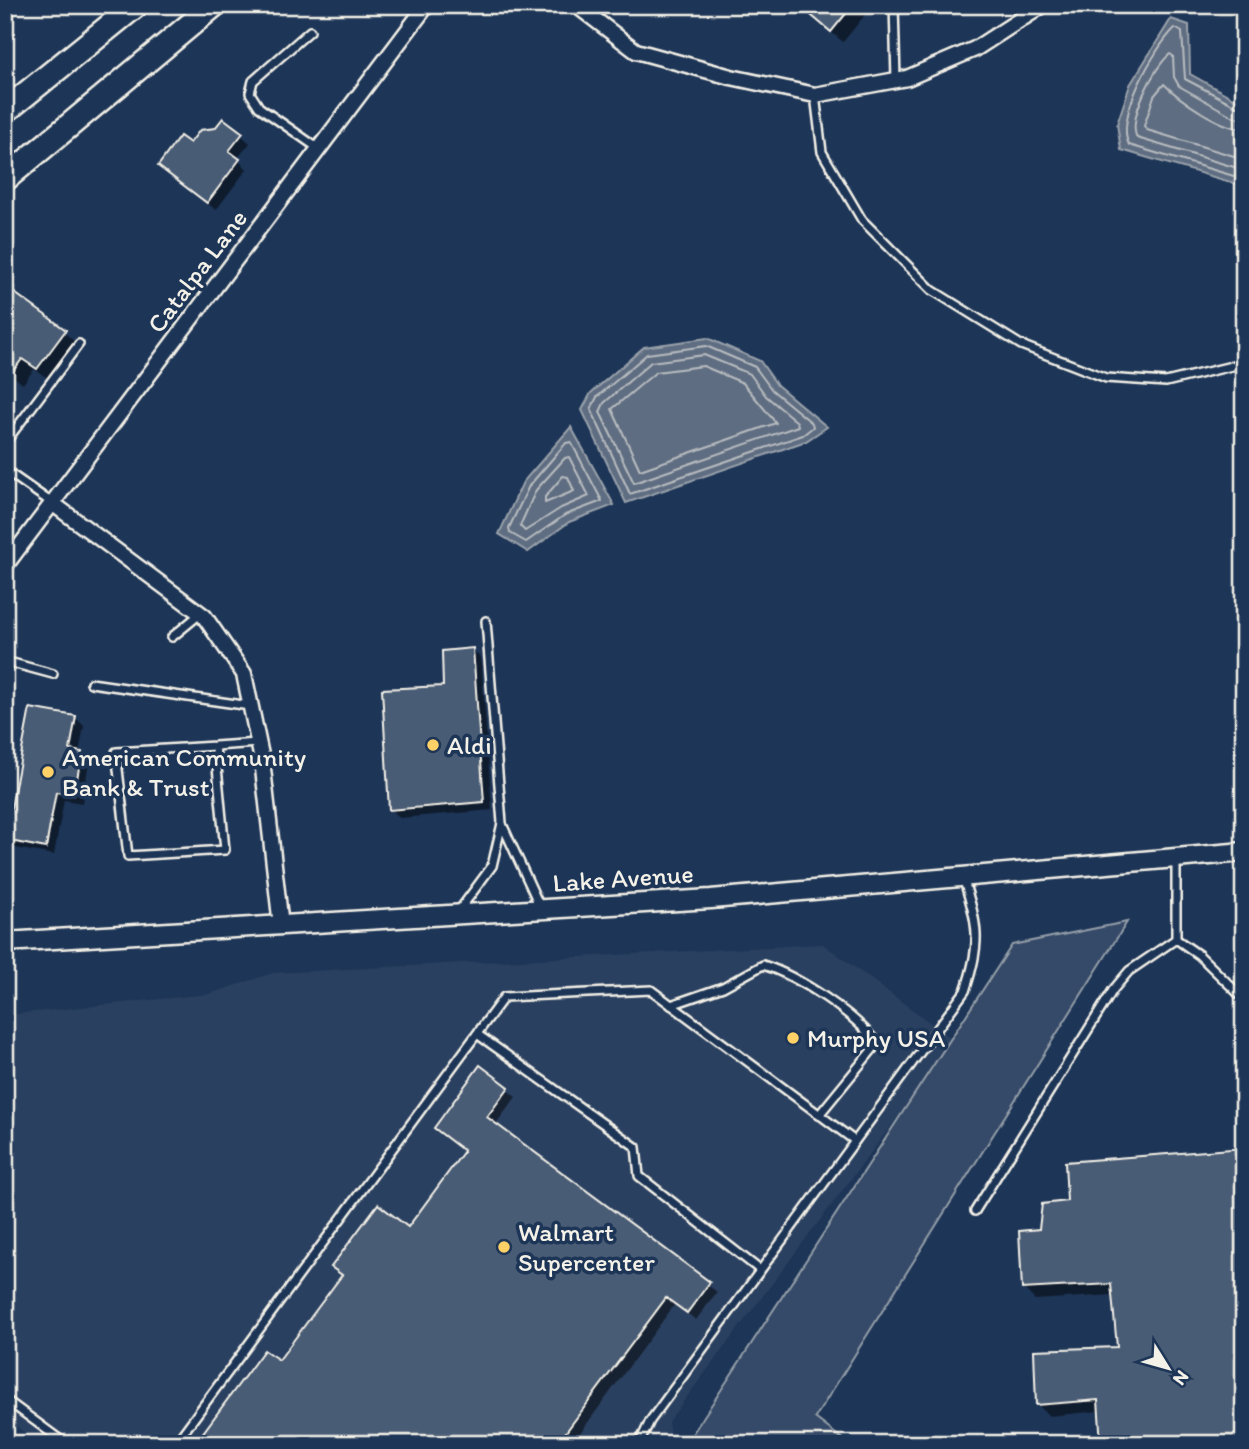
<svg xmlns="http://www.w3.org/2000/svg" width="1249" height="1449" font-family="Itim,sans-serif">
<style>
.built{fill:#2a4060}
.green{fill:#354a67;stroke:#949ea8;stroke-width:2}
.water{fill:#5e6d82;stroke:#9aa2ab;stroke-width:2}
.shadow{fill:#0007}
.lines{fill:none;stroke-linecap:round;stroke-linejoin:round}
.shore{stroke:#b8bcbf;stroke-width:2}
.building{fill:#485b74;stroke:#f4f1e8;stroke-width:2}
.service-casing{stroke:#f4f1e8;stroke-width:12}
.minor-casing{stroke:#f4f1e8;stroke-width:19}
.tertiary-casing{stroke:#f4f1e8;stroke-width:23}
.primary-casing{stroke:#f4f1e8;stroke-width:28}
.service{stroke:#1d3557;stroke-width:7}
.minor{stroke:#1d3557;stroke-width:14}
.tertiary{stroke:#1d3557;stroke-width:18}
.primary{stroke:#1d3557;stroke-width:23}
.poi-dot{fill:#ffd166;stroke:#1d3557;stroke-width:2.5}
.labels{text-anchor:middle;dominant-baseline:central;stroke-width:7;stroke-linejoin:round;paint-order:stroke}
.street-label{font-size:26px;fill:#f4f1e8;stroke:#1d3557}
.poi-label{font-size:26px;fill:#f4f1e8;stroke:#1d3557;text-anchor:start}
</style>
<rect width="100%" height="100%" fill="#1d3557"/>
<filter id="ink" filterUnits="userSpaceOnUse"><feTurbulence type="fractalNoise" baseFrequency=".0143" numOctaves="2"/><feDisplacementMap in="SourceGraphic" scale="14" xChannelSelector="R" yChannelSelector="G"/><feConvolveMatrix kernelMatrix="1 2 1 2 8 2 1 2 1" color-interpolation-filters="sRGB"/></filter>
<g filter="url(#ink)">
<polygon class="built" points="823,944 955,1041 668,1422 671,1444 39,1444 5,1418 5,1015 209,994 273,973"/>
<polygon class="green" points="1127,922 815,1418 849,1444 690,1444 691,1436 1012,945"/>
<g class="water">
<polygon points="1171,19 1189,25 1190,74 1244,104 1244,186 1121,150 1117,124 1130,85"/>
<polygon points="707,338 760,361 777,385 827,427 806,441 626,503 582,410 591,393 644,347"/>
<polygon points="571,427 614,505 569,522 528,552 499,534 523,482"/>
</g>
<g class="shadow">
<polygon points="799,5 873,5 843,42"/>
<polygon points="224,121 250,143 237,159 247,169 216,210 160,166 216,130"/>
<polygon points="5,295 64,332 76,343 49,379 34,369 23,384 5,370"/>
<polygon points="473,650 481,658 492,810 400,818 391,809 444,687"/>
<polygon points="76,718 84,726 79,753 89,762 82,803 64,800 54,855 15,848 7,840"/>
<polygon points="481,1068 516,1097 495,1125 717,1292 696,1320 675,1304 572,1444 215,1444 279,1363 408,1229 465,1152 436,1128"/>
<polygon points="1244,1150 1100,1411 1049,1416 1038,1405 1119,1348 1113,1295 1035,1300 1023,1288 1041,1230 1068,1202"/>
</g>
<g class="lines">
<g class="shore">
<path d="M1244,110L1185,79L1182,32L1175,28C1154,48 1115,118 1129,145L1244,179"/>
<path d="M1244,119L1234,117L1179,86L1174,77L1173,56L1170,54C1154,67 1127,119 1137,138L1244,170"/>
<path d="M1244,129C1220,128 1180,100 1164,84L1154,96L1144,126L1147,130L1244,159"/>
<polygon points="706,346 755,367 772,390 812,423 813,427 803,435 630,494 591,409 597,397 647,354"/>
<polygon points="704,355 750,374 766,396 797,422 798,426 634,483 600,412 604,403 651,362"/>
<polygon points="703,366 743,383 776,423 640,470 612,409 656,372"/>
<polygon points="571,442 602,501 565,515 526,542 510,533 509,528 529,486 566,443"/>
<polygon points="569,457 589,496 561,508 525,531 520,526 536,490 565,458"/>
<polygon points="563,476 568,477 574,491 545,503 545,497"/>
</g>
</g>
<g class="building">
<polygon points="799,5 853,5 831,32"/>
<polygon points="223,118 243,133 229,151 240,159 207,203 158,166 180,136 190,143 200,130 215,128"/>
<polygon points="5,286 66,330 37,369 22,359 5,382"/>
<polygon points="473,648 484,802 389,810 382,689 443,686 442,651"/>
<polygon points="30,708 76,716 70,750 82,752 74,795 56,792 46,848 5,840"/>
<polygon points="480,1065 509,1087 487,1117 710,1282 687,1313 666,1298 557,1444 215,1444 202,1434 264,1350 279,1360 342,1275 331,1267 378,1204 408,1227 464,1151 434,1128"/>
<polygon points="1244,1148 1244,1444 1101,1444 1098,1400 1036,1405 1034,1350 1117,1347 1111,1284 1022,1289 1019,1231 1039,1229 1042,1204 1067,1201 1065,1162"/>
</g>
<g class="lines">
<defs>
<g id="service">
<polyline points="894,5 896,80"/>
<polyline points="310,31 253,81 250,93 259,107 319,149"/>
<polyline points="815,95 822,152 862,220 932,290 1021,345 1106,378 1166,382 1244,363"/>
<polyline points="5,443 79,344"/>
<polyline points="5,470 52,503"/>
<polyline points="172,637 200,614"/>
<polyline points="5,661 53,674"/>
<polyline points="91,683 250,706"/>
<polyline points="215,746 116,752 128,856 225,850 215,746 258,743"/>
<polyline points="502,824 541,909"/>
<polyline points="1176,858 1176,939 1199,955 1244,999"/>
<polyline points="458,912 492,866 502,823 486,621"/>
<path d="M671,1005L723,987L763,965C798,976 856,1014 877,1044L819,1115"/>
<polyline points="477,1034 636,1147 639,1176 760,1270"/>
<polyline points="975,1211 1113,990 1129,971 1176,939"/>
<polyline points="5,1399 66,1444"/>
<polyline points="175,1444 504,997 651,990 855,1141"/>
<path d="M639,1444L650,1421L965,991C982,941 978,927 963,877"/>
</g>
<g id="minor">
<polyline points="576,5 636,51 731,77 815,95 907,78 975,49 1043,5"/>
<polyline points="52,503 204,616 244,674 262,760 281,926"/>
<polyline points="5,566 427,5"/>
</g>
<polyline id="tertiary" points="5,942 711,899 1244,852"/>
<g id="primary">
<polyline points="5,111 136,5"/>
<polyline points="5,179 214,5"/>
</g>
</defs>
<use href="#service" class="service-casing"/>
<use href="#minor" class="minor-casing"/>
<use href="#tertiary" class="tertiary-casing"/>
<use href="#primary" class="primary-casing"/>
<use href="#service" class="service"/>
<use href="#minor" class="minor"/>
<use href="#tertiary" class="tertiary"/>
<use href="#primary" class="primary"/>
</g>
</g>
<g class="poi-dot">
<circle cx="433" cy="745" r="7"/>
<circle cx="48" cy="772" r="7"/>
<circle cx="793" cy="1038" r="7"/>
<circle cx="504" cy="1247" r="7"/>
</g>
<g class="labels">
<g class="street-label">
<text transform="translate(197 271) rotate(-53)">Catalpa Lane</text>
<text transform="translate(623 878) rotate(-4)">Lake Avenue</text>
</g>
<g class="poi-label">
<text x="447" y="745">Aldi</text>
<text x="62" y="757">American Community<tspan x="62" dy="30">Bank &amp; Trust</tspan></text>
<text x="807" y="1038">Murphy USA</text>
<text x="518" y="1232">Walmart<tspan x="518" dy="30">Supercenter</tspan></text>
</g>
</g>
<rect width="1249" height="1449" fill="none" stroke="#1d3557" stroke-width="28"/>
<rect x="14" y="14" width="1221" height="1421" fill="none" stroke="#f4f1e8" stroke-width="2.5" filter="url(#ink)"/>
<g transform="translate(1168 1368) rotate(127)" stroke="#1d3557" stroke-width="5" paint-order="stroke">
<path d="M0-5L12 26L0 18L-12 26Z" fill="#f4f1e8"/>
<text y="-10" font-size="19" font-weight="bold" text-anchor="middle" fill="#f4f1e8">N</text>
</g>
</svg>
